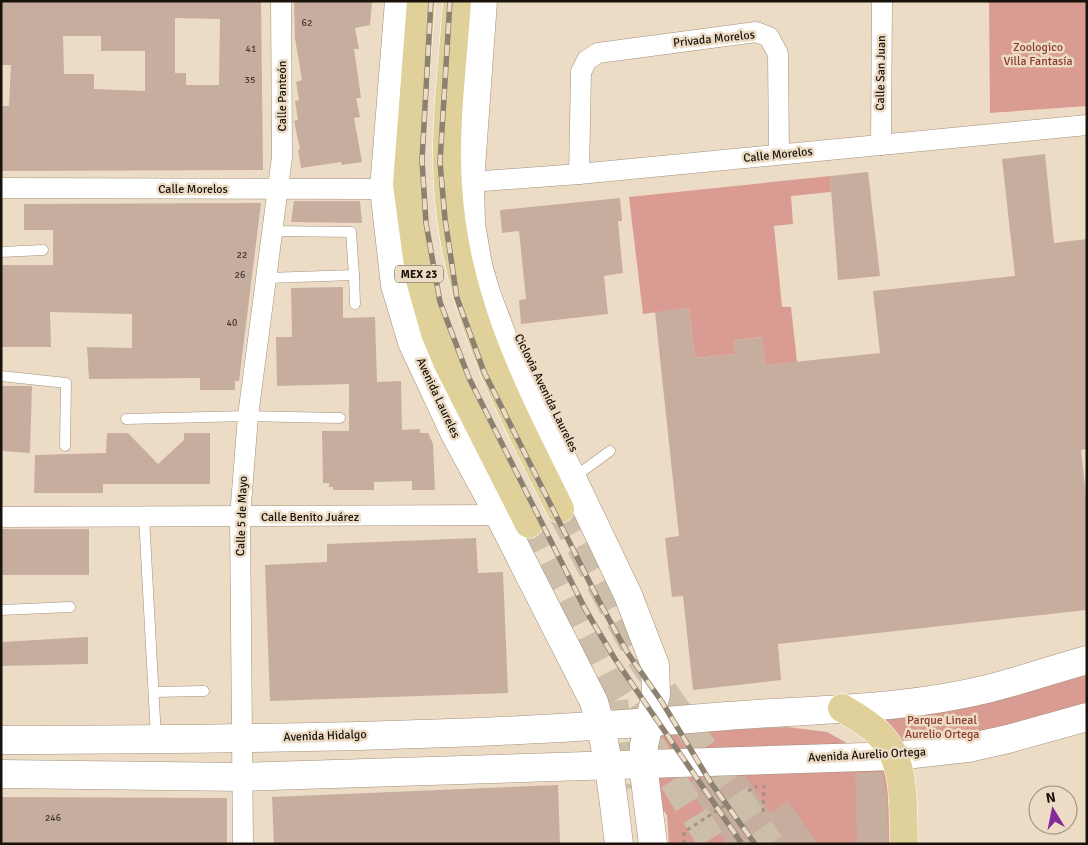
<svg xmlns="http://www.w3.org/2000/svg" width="1088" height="845" font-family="Signika,sans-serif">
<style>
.green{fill:#d99b92}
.building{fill:#c6ad9e;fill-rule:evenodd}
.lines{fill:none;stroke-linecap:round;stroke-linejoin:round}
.primary-tunnel{stroke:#cdbea9;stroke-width:28;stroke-dasharray:28 14;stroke-linecap:butt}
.service-casing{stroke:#a1907b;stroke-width:11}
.minor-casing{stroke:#a1907b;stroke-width:21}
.secondary-casing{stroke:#a1907b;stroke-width:29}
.primary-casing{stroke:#fff;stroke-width:29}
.path{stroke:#a19482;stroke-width:3;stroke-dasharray:4 4;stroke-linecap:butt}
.service{stroke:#fff;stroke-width:10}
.minor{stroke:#fff;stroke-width:20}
.secondary{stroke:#fff;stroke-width:28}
.primary{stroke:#dfd199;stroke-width:28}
.rail-casing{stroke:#8d8171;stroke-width:5.5}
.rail{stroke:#eddcc5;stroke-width:4;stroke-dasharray:11;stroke-linecap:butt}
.labels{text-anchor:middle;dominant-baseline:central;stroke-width:5;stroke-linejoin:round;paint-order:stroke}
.number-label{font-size:10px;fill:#44392f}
.shield{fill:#eddcc5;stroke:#584f42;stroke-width:1}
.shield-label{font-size:11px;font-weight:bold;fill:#18120a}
.street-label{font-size:12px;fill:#18120a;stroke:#eddcc5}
.park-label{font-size:12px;fill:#8b3a31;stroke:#eddcc5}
</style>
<rect width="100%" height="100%" fill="#eddcc5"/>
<g class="green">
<polygon points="989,1 1087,1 1087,106 990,113"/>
<polygon points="830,176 831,192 791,196 793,224 774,226 782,307 791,307 797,362 765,365 762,337 734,340 735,354 695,358 689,308 643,314 629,197"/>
<polygon points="1087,670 1087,711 911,753 883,719"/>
<polygon points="787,727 827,732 852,746 661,754 659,733"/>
<polygon points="890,765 895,844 669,844 667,815 652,796 655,771"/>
</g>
<g class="building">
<path d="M1,1H261L263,170L1,171V106H9L11,65H1ZM175,18L220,19L219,85H186V73H175ZM63,36H101V51H145V91L94,89V74H64Z"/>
<polygon points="294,1 372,1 370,25 355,28 359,49 354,49 361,98 356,98 360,117 354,118 362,162 342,165 341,162 301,168 298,150 300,149 294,121 298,120 295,101 299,100 296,82 302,80 295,38"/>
<polygon points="1045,154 1054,243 1087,239 1087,449 1081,450 1087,504 1087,610 778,644 781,680 693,690 683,596 672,597 665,538 679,536 655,312 689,308 695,358 735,354 734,340 763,337 765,365 880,353 873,291 1015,276 1002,159"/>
<polygon points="868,172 880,276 838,280 830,176"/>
<polygon points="620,198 622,221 618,221 623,273 604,276 608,314 521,324 519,300 526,299 519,231 502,233 500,210"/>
<polygon points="294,201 360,201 362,223 291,222"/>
<polygon points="261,203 239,381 235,381 235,390 200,390 200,378 89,379 87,347 132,348 132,314 50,312 51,347 1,347 1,265 53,265 53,230 24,230 24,204"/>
<polygon points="343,287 343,318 375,317 377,382 401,381 402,430 420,429 420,433 428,433 433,444 435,490 412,490 412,481 374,482 374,490 333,490 333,487 329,487 329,483 323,483 322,431 349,431 349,384 277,386 276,337 292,337 291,288"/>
<polygon points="1,386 32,386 30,453 1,451"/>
<polygon points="107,433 128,433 158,464 184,440 184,433 210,433 210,484 103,484 103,493 34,493 35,455 106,453"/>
<rect x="1" y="529" width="88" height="46"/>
<polygon points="476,538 478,573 503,572 508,693 270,701 265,565 327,562 327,544"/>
<polygon points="88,637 88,664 1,666 1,642"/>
<polygon points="883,772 887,801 888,844 857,844 855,773"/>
<polygon points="745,776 770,813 788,801 818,844 727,844 686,785 697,778"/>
<polygon points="558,785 560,844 274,844 272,797"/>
<polygon points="1,797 227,798 227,844 1,844"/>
</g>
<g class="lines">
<g class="primary-tunnel">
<polyline points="560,509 639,656 770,844"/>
<polyline points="529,524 607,675 713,844"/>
<polyline points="614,701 625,789"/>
</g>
<defs>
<g id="service">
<polyline points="1,252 43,250"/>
<polyline points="354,275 355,304"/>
<polyline points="267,278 354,275 351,232 273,231"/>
<polyline points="1,376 66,383 65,446"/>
<polyline points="126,419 248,416 340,418"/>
<polyline points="573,478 610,451"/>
<polyline points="144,517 156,738"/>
<polyline points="1,610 70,607"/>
<polyline points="154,692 204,691"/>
</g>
<g id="minor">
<polyline points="881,145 882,1"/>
<polyline points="579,174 581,72 587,60 598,53 756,32 769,37 778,54 779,154"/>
<polyline points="470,182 579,174 1087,125"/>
<polyline points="1,188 384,189"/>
<polyline points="1,517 499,515"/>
<polyline points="243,844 240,517 248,416 282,157 281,1"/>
</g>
<g id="secondary">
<path d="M399,1L384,189L395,285L412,342L455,434L499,515L594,702C608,748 613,796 619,844"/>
<polyline points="483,1 470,182 471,224 478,265 486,293 510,357 572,478 628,595 655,665 656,694 644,745 643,764 653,844"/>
<path d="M1,740C239,739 477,738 714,717C805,709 898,711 987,689C1020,681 1054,669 1087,660"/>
<polyline points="1,774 242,777 896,756 968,748 1008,739 1087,717"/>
</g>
<g id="primary">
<polyline points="421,1 407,184 420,280 435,333 447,362 529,524"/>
<path d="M457,1C453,62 444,125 448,186C455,307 508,403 560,509"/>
<path d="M842,708C855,716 870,724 880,735C908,763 902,807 904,844"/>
</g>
</defs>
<use href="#service" class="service-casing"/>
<use href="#minor" class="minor-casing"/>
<use href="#secondary" class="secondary-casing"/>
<use href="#primary" class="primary-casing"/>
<g class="path">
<polyline points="748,791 757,786"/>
<polyline points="763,812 764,785"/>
<polyline points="684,844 684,832 724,806"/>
</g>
<use href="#service" class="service"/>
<use href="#minor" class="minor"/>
<use href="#secondary" class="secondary"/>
<use href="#primary" class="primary"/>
<defs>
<g id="rail">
<polyline points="431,1 422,160 426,223 440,302 469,378 585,609 615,659 742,844"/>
<polyline points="450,1 440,162 445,219 457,298 484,372 599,601 627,652 662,702 711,783 755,844"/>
</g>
</defs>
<use href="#rail" class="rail-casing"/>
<use href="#rail" class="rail"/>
</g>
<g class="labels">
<g class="number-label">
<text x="307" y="23">62</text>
<text x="251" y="49">41</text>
<text x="250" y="80">35</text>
<text x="242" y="255">22</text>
<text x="240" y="275">26</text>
<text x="232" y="323">40</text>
<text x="53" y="818">246</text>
</g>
<rect class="shield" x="395" y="265.5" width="48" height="17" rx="4"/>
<g class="shield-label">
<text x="419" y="274">MEX 23</text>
</g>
<g class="street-label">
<text transform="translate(714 39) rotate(-6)">Privada Morelos</text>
<text transform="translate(881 73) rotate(-89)">Calle San Juan</text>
<text transform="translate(282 96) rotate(-90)">Calle Panteón</text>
<text transform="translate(778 155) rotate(-6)">Calle Morelos</text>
<text x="193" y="189">Calle Morelos</text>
<text transform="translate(546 393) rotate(64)">Ciclovia Avenida Laureles</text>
<text transform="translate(438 398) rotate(65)">Avenida Laureles</text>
<text transform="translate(242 516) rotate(-88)">Calle 5 de Mayo</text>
<text x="310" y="517">Calle Benito Juárez</text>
<text transform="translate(325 736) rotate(-2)">Avenida Hidalgo</text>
<text transform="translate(867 755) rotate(-3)">Avenida Aurelio Ortega</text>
</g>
<g class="park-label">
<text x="1038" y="47">Zoologico<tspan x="1038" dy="14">Villa Fantasía</tspan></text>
<text x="942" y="720">Parque Lineal<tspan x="942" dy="14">Aurelio Ortega</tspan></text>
</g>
</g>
<rect width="1088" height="845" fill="none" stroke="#18120a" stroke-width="5"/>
<g transform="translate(1053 810) rotate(350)"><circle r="24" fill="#eddcc5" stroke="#988b7a"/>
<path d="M0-4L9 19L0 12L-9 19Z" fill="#852b97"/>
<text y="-8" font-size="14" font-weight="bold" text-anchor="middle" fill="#18120a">N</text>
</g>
</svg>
